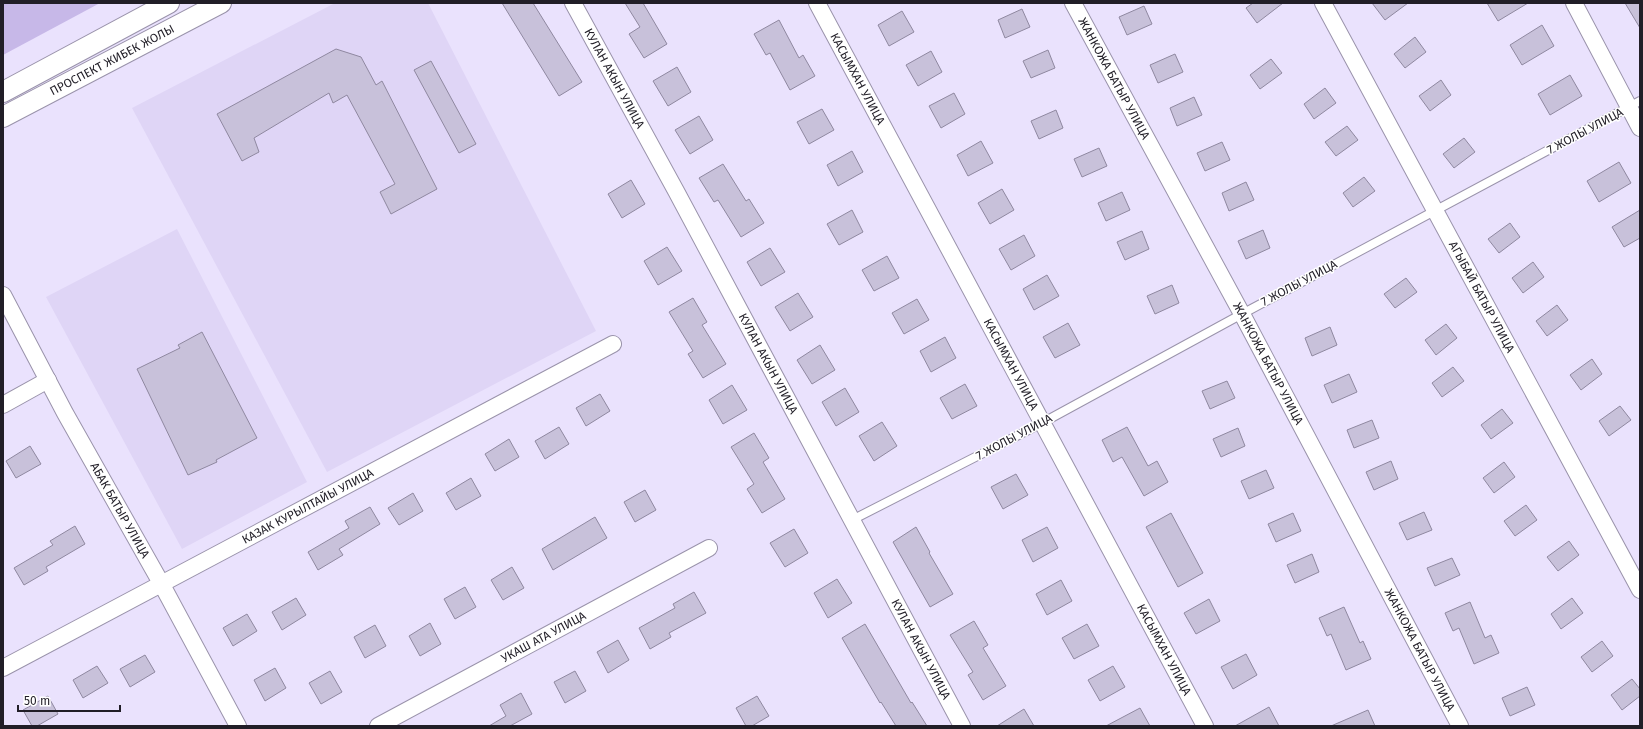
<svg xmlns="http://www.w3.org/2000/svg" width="1643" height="729" font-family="'Fira Sans',sans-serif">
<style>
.built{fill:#dfd5f6}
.green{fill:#c7b8e8}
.building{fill:#c8c1da;stroke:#8f88a0}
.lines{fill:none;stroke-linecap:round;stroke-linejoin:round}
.service-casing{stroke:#9a93ab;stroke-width:10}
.minor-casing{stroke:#9a93ab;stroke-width:18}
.tertiary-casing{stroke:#9a93ab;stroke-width:22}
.service{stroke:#fff;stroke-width:8}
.minor{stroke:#fff;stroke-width:16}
.tertiary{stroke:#fff;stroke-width:20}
.labels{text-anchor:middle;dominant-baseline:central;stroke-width:3;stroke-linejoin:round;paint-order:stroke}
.street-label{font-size:12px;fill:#211e27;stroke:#fff}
</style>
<rect width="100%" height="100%" fill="#eae2fd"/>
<g class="built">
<polygon points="335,3 428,3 596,331 327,472 132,108"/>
<polygon points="177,229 307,482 182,549 46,297"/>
</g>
<polygon class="green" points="3,3 100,3 3,55"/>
<g class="building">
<polygon points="502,3 533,3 582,82 559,96"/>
<polygon points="625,3 643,3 667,44 644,58 629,34 640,27"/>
<polygon points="1253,3 1283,3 1257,23 1246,8"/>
<polygon points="1372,3 1408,3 1385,20"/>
<polygon points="1487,3 1528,3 1498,21"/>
<polygon points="1625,3 1640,3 1640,28"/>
<polygon points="1144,6 1152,24 1127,35 1119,17"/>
<polygon points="1022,9 1030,27 1005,38 998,20"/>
<polygon points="902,11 914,32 889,46 878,25"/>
<polygon points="779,20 799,58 803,55 815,76 790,90 770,53 766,55 754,34"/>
<polygon points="1542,25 1554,46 1522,65 1510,45"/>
<polygon points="1415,37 1426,52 1405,68 1394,54"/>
<polygon points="336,49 361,57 376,85 382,81 437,189 391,214 380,192 395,184 347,95 333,103 329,93 254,138 259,152 242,161 217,114"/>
<polygon points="1048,50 1055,68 1031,78 1023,61"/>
<polygon points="931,51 942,72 918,86 906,65"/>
<polygon points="1175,54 1183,72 1158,83 1150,65"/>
<polygon points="1271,59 1282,73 1260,89 1250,75"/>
<polygon points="431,61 476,144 459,153 414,70"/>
<polygon points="677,67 691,92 668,106 653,81"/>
<polygon points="1570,75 1582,96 1550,115 1538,94"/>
<polygon points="1441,80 1451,95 1430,111 1419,96"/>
<polygon points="1325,88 1336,103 1314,119 1304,104"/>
<polygon points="954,93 965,114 941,128 929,106"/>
<polygon points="1194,97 1202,115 1177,126 1170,108"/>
<polygon points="822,109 834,130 809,144 797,122"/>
<polygon points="1056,110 1063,128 1039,139 1031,121"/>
<polygon points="699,116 713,140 690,154 675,130"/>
<polygon points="1347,126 1358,140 1336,156 1325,142"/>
<polygon points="1464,138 1475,152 1454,168 1443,154"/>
<polygon points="981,141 993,163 968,176 957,155"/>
<polygon points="1222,142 1230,160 1205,171 1197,153"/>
<polygon points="1099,148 1107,166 1082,177 1074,159"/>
<polygon points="852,151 863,172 838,186 827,165"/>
<polygon points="1619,162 1631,183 1599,202 1587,181"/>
<polygon points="723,164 746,201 749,199 764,223 741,237 718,200 714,202 699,178"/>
<polygon points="1364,177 1375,191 1353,207 1343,193"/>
<polygon points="631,180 645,204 622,218 608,194"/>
<polygon points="1246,182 1254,200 1229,211 1222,193"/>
<polygon points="1002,189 1014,210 990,224 978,203"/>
<polygon points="1122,192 1130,210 1106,221 1098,203"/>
<polygon points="852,210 863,232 839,245 827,224"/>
<polygon points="1640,210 1640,238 1624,247 1612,227"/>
<polygon points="1510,223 1520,237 1499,253 1488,239"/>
<polygon points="1263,230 1270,248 1246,259 1238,241"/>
<polygon points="1142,231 1149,249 1125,260 1117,242"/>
<polygon points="1024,235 1035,256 1011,270 999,249"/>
<polygon points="667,247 682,271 658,285 644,261"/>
<polygon points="770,248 785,272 761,286 747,262"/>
<polygon points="887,256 899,278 874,291 862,270"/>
<polygon points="1533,262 1544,277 1523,293 1512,278"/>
<polygon points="1047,275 1059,296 1034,310 1023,289"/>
<polygon points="1406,278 1417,292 1395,308 1384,294"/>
<polygon points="1172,285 1179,303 1155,314 1147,296"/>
<polygon points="798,293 813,317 790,331 775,307"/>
<polygon points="693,298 707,322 702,325 726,364 703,378 688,354 693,351 669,312"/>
<polygon points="917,299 929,320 904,334 892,313"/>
<polygon points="1557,305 1568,320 1547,336 1536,321"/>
<polygon points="1068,323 1080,345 1055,358 1043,337"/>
<polygon points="1446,324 1457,338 1436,355 1425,340"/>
<polygon points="1330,327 1337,345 1312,356 1305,338"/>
<polygon points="202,332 257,438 216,460 217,462 188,475 137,369 180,348 178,345"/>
<polygon points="945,337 956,358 931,372 920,351"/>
<polygon points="820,345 835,370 812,384 797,360"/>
<polygon points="1592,359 1602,374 1581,390 1570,375"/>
<polygon points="1453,367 1464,381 1442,397 1432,383"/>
<polygon points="1349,374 1357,392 1332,403 1324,385"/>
<polygon points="1227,381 1235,398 1210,409 1202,391"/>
<polygon points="965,384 977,406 952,419 940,398"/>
<polygon points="732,385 747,410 723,424 709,400"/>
<polygon points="845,388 859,412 836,426 822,402"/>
<polygon points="600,394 610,411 586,426 576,408"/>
<polygon points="1620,406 1631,420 1609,436 1599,421"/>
<polygon points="1502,409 1513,423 1491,439 1481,425"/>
<polygon points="1372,420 1379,438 1354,448 1347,430"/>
<polygon points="882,422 897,446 874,461 859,436"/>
<polygon points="559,427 569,444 545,459 535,441"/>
<polygon points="1127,427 1148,466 1157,461 1168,482 1144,496 1122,457 1113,462 1102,440"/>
<polygon points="1238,428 1245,446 1221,457 1213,439"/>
<polygon points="754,433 769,458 763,462 785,499 762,513 747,489 754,484 731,447"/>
<polygon points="509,439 519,457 495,471 485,454"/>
<polygon points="30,446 41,464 16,478 6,461"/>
<polygon points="1391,461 1398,479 1374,490 1366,472"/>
<polygon points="1504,462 1515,477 1494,493 1483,478"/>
<polygon points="1266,470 1274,488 1249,499 1241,481"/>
<polygon points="1016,474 1028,495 1003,509 991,487"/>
<polygon points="471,478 481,496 456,510 446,493"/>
<polygon points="645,490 656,510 635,522 624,502"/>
<polygon points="413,493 423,511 399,525 388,508"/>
<polygon points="1526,505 1537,520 1515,536 1504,521"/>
<polygon points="370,507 380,524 339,549 343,555 318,570 308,552 349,528 345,521"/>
<polygon points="1424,512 1432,530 1407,540 1399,523"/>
<polygon points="1171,513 1203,573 1178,587 1146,527"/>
<polygon points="1293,513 1301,531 1276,542 1268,524"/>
<polygon points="595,517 607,538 553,570 542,549"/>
<polygon points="75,526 85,544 46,567 48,571 24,585 14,568 53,545 50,541"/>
<polygon points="916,527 930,552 929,553 953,594 930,607 893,542"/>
<polygon points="1047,527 1058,548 1033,562 1022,540"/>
<polygon points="794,529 808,553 785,567 770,543"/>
<polygon points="1569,541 1579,555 1558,571 1547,557"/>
<polygon points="1312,554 1319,572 1295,583 1287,565"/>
<polygon points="1452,558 1460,575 1435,586 1427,568"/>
<polygon points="512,567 524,588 503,600 491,580"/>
<polygon points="837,579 852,603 828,618 814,593"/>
<polygon points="1061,580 1072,601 1047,615 1036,594"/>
<polygon points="465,587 476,607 455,619 444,599"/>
<polygon points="694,592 706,613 669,633 671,637 650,649 639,628 675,608 673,604"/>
<polygon points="296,598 306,615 282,630 272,612"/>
<polygon points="1572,598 1583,613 1561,629 1551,614"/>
<polygon points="1209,599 1220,621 1196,634 1184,613"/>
<polygon points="1470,602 1485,638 1491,635 1499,653 1474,664 1459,628 1453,631 1445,613"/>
<polygon points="1344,607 1360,643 1363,641 1371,659 1346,670 1331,634 1327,636 1319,618"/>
<polygon points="247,614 257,631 233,646 223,628"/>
<polygon points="974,621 988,645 983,648 1006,686 983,700 968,675 973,672 950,635"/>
<polygon points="430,623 441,644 420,656 409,636"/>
<polygon points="865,624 911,703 912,702 927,726 896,726 881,702 880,703 842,638"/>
<polygon points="1087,624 1099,646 1074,659 1062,638"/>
<polygon points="375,625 386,646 365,658 354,637"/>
<polygon points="618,640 629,660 608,673 597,652"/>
<polygon points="1602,641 1613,656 1592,672 1581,657"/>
<polygon points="1246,654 1257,675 1233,689 1221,667"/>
<polygon points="145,655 155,672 130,687 120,669"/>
<polygon points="97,666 108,683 83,698 73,680"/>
<polygon points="1113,666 1125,687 1100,701 1088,680"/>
<polygon points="275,668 286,688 265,701 254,680"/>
<polygon points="330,671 342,692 321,704 309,683"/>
<polygon points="575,671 586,691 565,703 554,682"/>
<polygon points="1632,679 1640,689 1640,696 1622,710 1611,695"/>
<polygon points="1527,687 1535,705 1510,716 1502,698"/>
<polygon points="521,693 532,714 510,726 489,726 506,716 500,705"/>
<polygon points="48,696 58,714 37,726 32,726 23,710"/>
<polygon points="757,696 769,716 752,726 746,726 736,708"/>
<polygon points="1269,707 1279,726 1235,726"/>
<polygon points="1140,708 1150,726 1106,726"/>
<polygon points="1024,709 1034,726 997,726"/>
<polygon points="1368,710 1375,726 1331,726"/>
</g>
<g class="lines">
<defs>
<polyline id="service" points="852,520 1042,423 1242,314 1640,101"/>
<g id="minor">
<path id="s1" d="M573,3L676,191L962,726"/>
<path id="s2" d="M817,3L1205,726"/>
<path id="s3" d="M1073,3L1242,314L1460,726"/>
<path id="s4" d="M1323,3L1640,590"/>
<polyline points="1574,3 1640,128"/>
<path id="s5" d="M3,295L65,413L161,583L238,726"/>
<polyline points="3,405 48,380"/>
<path id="s6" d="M3,668L613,344"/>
<path id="s7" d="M378,726L709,548"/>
</g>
<g id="tertiary">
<polyline points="3,92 169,3"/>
<path id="s8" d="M3,117L221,3"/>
</g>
</defs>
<use href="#service" class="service-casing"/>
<use href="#minor" class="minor-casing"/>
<use href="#tertiary" class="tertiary-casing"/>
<use href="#service" class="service"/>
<use href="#minor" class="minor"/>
<use href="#tertiary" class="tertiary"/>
</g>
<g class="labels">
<g class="street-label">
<text stroke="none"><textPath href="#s8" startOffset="123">ПРОСПЕКТ ЖИБЕК ЖОЛЫ</textPath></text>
<text stroke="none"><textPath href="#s1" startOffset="86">КУЛАН АКЫН УЛИЦА</textPath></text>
<text stroke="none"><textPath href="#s2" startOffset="86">КАСЫМХАН УЛИЦА</textPath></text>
<text stroke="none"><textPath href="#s3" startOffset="86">ЖАНКОЖА БАТЫР УЛИЦА</textPath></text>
<text transform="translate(1585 131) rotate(-28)">7 ЖОЛЫ УЛИЦА</text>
<text transform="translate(1299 283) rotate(-28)">7 ЖОЛЫ УЛИЦА</text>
<text stroke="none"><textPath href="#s4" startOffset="334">АГЫБАЙ БАТЫР УЛИЦА</textPath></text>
<text stroke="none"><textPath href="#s1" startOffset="410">КУЛАН АКЫН УЛИЦА</textPath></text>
<text stroke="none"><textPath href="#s3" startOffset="410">ЖАНКОЖА БАТЫР УЛИЦА</textPath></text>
<text stroke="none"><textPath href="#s2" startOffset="410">КАСЫМХАН УЛИЦА</textPath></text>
<text transform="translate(1014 437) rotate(-28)">7 ЖОЛЫ УЛИЦА</text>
<text stroke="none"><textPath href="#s6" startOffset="345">КАЗАК КУРЫЛТАЙЫ УЛИЦА</textPath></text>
<text stroke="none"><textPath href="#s5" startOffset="245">АБАК БАТЫР УЛИЦА</textPath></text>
<text stroke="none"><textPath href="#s7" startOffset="188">УКАШ АТА УЛИЦА</textPath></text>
<text stroke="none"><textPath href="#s1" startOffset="734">КУЛАН АКЫН УЛИЦА</textPath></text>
<text stroke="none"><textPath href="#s2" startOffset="734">КАСЫМХАН УЛИЦА</textPath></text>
<text stroke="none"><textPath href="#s3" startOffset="734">ЖАНКОЖА БАТЫР УЛИЦА</textPath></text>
</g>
</g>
<rect width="1643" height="729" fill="none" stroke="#211e27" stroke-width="8"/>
<path d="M18 705v6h102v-6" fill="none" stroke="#211e27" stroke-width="2"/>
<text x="24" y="705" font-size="12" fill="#211e27" stroke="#ffffff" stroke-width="3" paint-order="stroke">50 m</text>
</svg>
